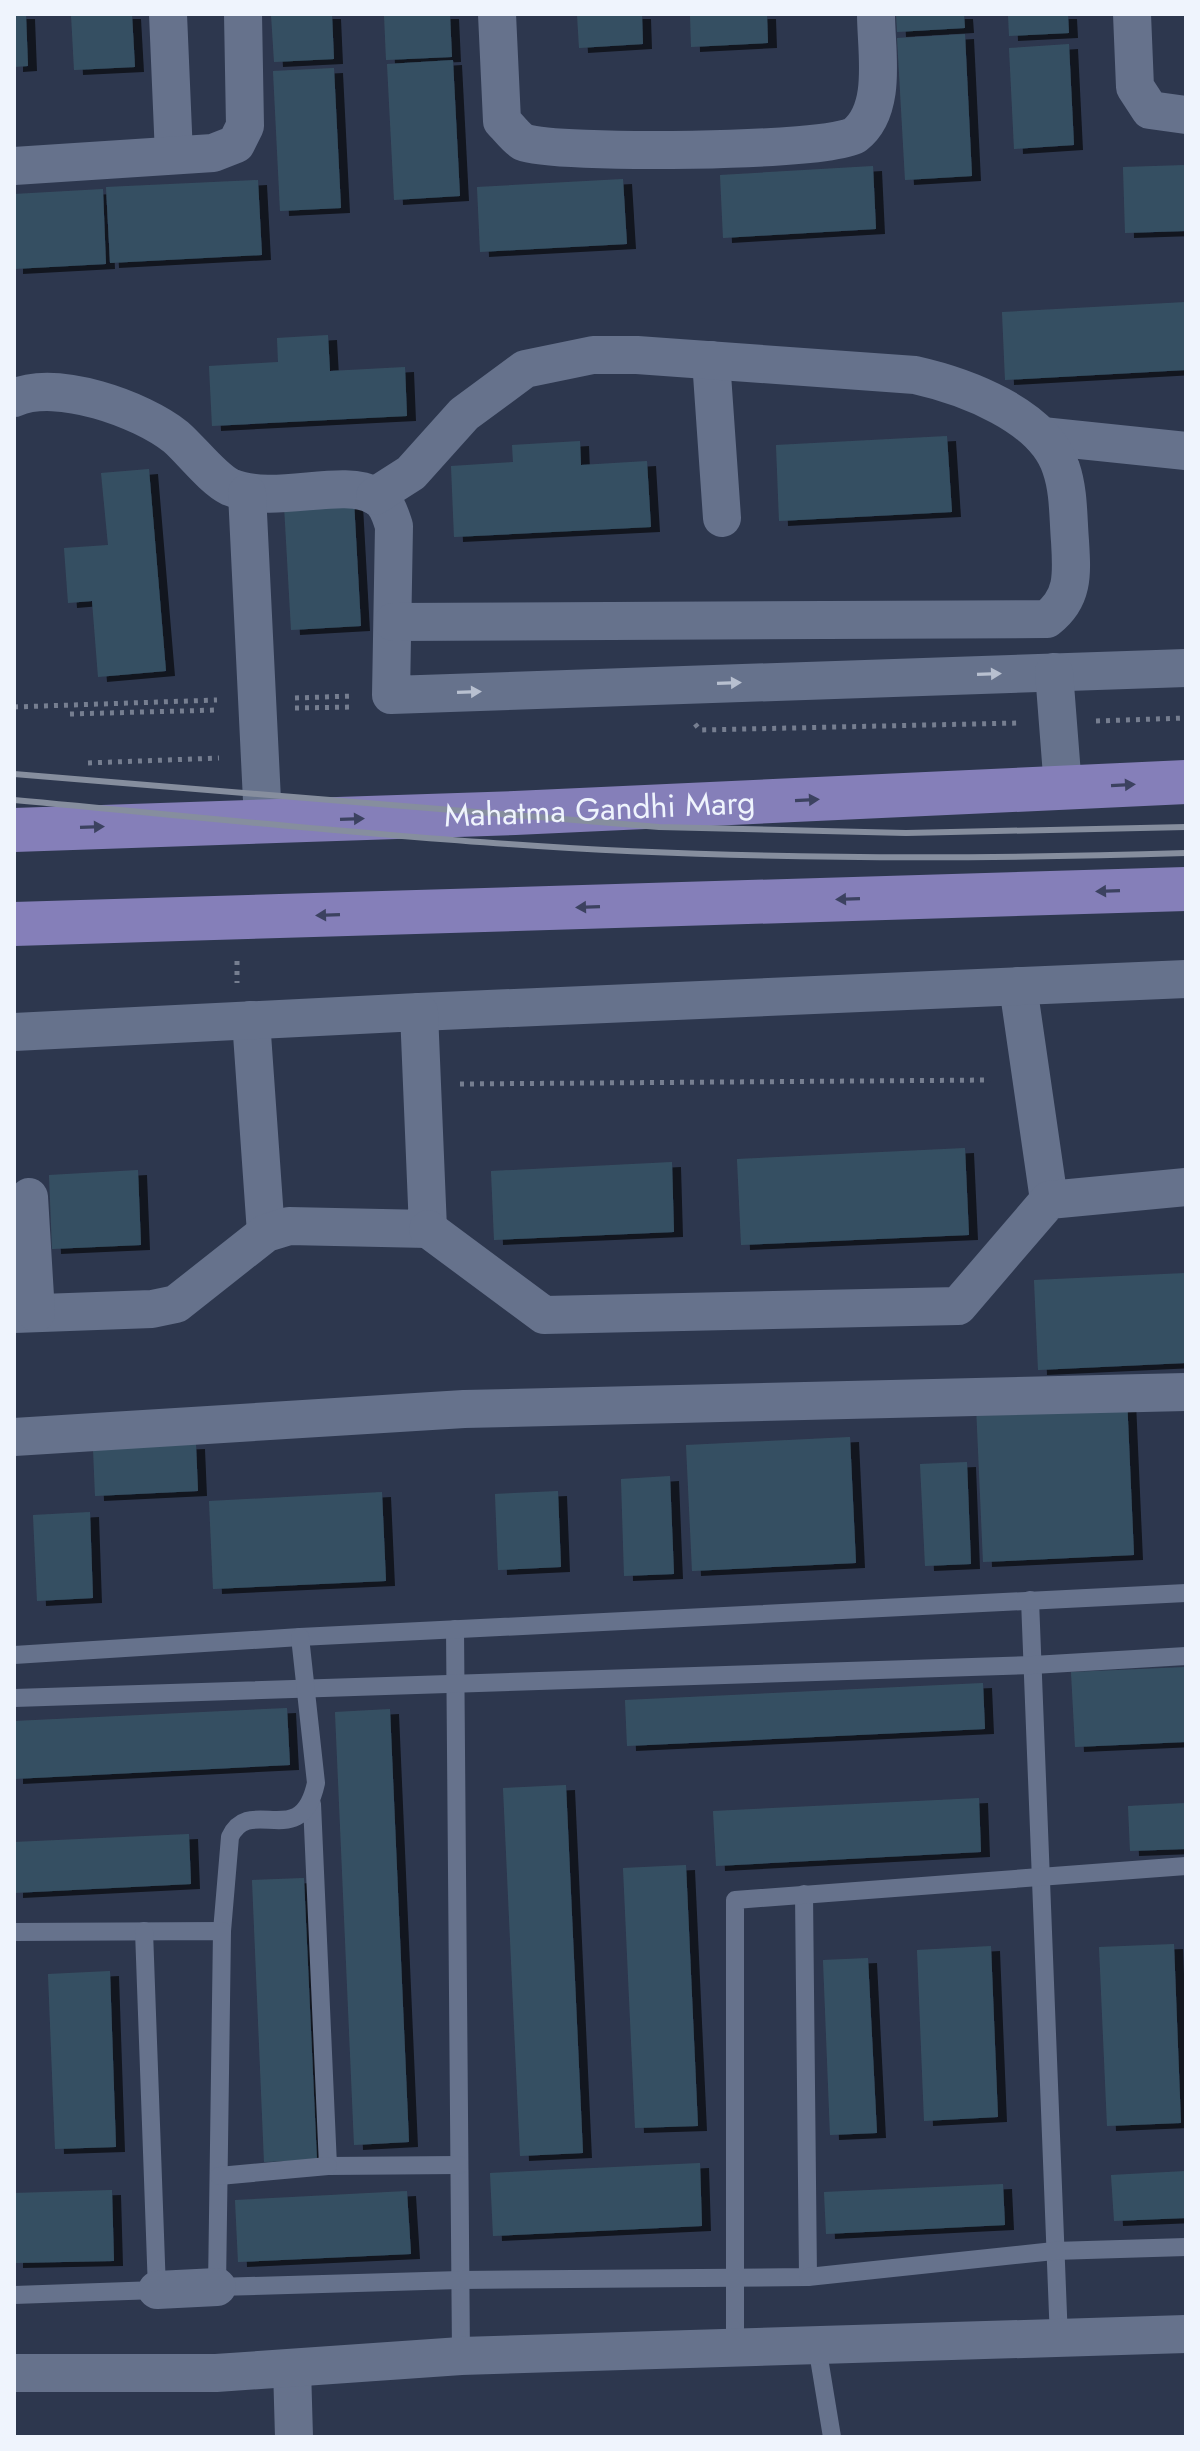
<svg xmlns="http://www.w3.org/2000/svg" width="1200" height="2451" font-family="Jost,sans-serif">
<style>
.building{fill:#365062;filter:url(#shadow)}
.lines{fill:none;stroke-linecap:round;stroke-linejoin:round}
.path{stroke:#767e90;stroke-width:5;stroke-dasharray:4 6;stroke-linecap:butt}
.lane{stroke:#66728c;stroke-width:18}
.street{stroke:#66728c;stroke-width:38}
.primary{stroke:#857fb9;stroke-width:44}
.rail{stroke:#868e9e;stroke-width:6}
.oneway{fill:#b8c0d0}
.oneway2{fill:#3c4260}
.labels{text-anchor:middle;dominant-baseline:central;stroke-width:8;stroke-linejoin:round;paint-order:stroke}
.street-label{font-size:32px;fill:#eff4fd;stroke:#232d43}
</style>
<defs>
<filter id="shadow"><feDropShadow dx="9" dy="5" stdDeviation="0" flood-color="#0009"/></filter>
</defs>
<rect width="100%" height="100%" fill="#2d374e"/>
<g class="building">
<polygon points="14,14 26,14 28,66 14,67"/>
<polygon points="71,14 132,14 135,67 74,70"/>
<polygon points="271,14 332,14 334,59 274,62"/>
<polygon points="384,14 450,14 452,57 386,60"/>
<polygon points="577,14 642,14 643,44 579,48"/>
<polygon points="690,14 767,14 768,43 691,47"/>
<polygon points="896,14 964,14 965,28 897,32"/>
<polygon points="1008,14 1068,14 1069,33 1009,36"/>
<polygon points="965,34 972,176 905,180 897,38"/>
<polygon points="1069,44 1074,145 1014,149 1009,48"/>
<polygon points="453,60 460,196 394,200 387,64"/>
<polygon points="334,68 341,208 280,211 273,71"/>
<polygon points="1186,165 1186,231 1125,233 1123,167"/>
<polygon points="873,166 876,229 723,238 720,175"/>
<polygon points="623,179 627,244 480,252 477,187"/>
<polygon points="258,180 262,255 110,263 106,187"/>
<polygon points="103,189 106,264 14,269 14,194"/>
<polygon points="1186,302 1186,370 1005,380 1002,312"/>
<polygon points="328,335 330,371 405,367 407,416 212,426 209,366 278,362 277,338"/>
<polygon points="947,436 952,512 779,521 776,445"/>
<polygon points="580,441 581,465 647,461 651,527 454,537 451,466 513,462 512,445"/>
<polygon points="149,469 166,671 98,677 92,601 68,603 64,548 108,545 101,473"/>
<polygon points="354,501 361,626 291,630 284,505"/>
<polygon points="965,1148 969,1235 741,1245 737,1159"/>
<polygon points="672,1162 674,1232 494,1240 491,1171"/>
<polygon points="138,1170 141,1245 52,1249 49,1175"/>
<polygon points="1186,1273 1186,1363 1038,1370 1034,1280"/>
<polygon points="1127,1397 1134,1555 983,1562 976,1405"/>
<polygon points="850,1437 856,1563 692,1571 686,1445"/>
<polygon points="196,1444 198,1491 95,1496 93,1448"/>
<polygon points="967,1462 971,1564 925,1566 920,1464"/>
<polygon points="670,1476 674,1574 624,1576 621,1479"/>
<polygon points="558,1491 561,1567 498,1570 495,1494"/>
<polygon points="382,1492 386,1581 213,1589 209,1501"/>
<polygon points="90,1512 93,1598 37,1601 33,1515"/>
<polygon points="1186,1667 1186,1742 1075,1747 1071,1672"/>
<polygon points="983,1683 985,1729 627,1746 625,1700"/>
<polygon points="287,1708 290,1765 14,1779 14,1721"/>
<polygon points="390,1709 409,2142 354,2145 335,1712"/>
<polygon points="566,1785 583,2153 520,2156 503,1788"/>
<polygon points="979,1798 981,1852 716,1866 713,1811"/>
<polygon points="1186,1803 1186,1849 1130,1851 1128,1806"/>
<polygon points="189,1834 191,1884 14,1893 14,1842"/>
<polygon points="686,1865 698,2126 635,2128 623,1868"/>
<polygon points="304,1878 317,2160 264,2162 252,1880"/>
<polygon points="1174,1944 1181,2123 1107,2126 1099,1947"/>
<polygon points="991,1946 998,2117 924,2121 917,1950"/>
<polygon points="868,1958 877,2133 830,2135 823,1960"/>
<polygon points="110,1971 116,2147 55,2149 48,1974"/>
<polygon points="700,2163 702,2226 493,2236 490,2173"/>
<polygon points="1186,2171 1186,2218 1114,2221 1111,2175"/>
<polygon points="1003,2184 1005,2225 826,2234 824,2192"/>
<polygon points="112,2190 114,2261 14,2263 14,2193"/>
<polygon points="407,2191 411,2254 238,2262 235,2200"/>
</g>
<g class="lines">
<g class="path">
<polyline points="295,698 353,696"/>
<polyline points="14,707 217,700"/>
<polyline points="295,708 353,707"/>
<polyline points="70,714 217,710"/>
<polyline points="1096,721 1186,718"/>
<polyline points="695,724 700,730 1018,723"/>
<polyline points="88,763 219,758"/>
<polyline points="237,961 237,983"/>
<polyline points="460,1084 990,1080"/>
</g>
<g class="lane">
<polyline points="1030,1600 1059,2340"/>
<polyline points="455,1629 461,2356"/>
<polyline points="14,1655 300,1637 1186,1593"/>
<polyline points="14,1698 1033,1665 1186,1656"/>
<polyline points="312,1804 328,2166 459,2165"/>
<path d="M222,1931L230,1837C250,1794 301,1853 316,1783L300,1637"/>
<polyline points="14,1932 222,1931 217,2287 460,2280 808,2277 804,1894"/>
<polyline points="219,2176 328,2166"/>
<polyline points="808,2277 1054,2251 1186,2247"/>
<polyline points="14,2295 157,2290 144,1931"/>
<polyline points="817,2346 832,2437"/>
<polyline points="735,2349 735,1900 1186,1866"/>
</g>
<g class="street">
<polyline points="168,14 174,155"/>
<path d="M497,14L502,121C508,127 516,138 523,142C554,155 833,152 855,135C888,109 876,51 876,14"/>
<polyline points="1132,14 1135,87 1150,110 1186,115"/>
<polyline points="14,166 213,153 236,144 245,126 243,14"/>
<polyline points="711,360 722,518"/>
<path d="M14,398C57,379 141,409 176,437C191,450 213,479 230,487C275,506 342,477 375,496C387,502 390,514 394,526L391,695L1186,668"/>
<polyline points="1042,436 1186,451"/>
<polyline points="247,493 263,821"/>
<path d="M375,496L411,473L464,414L525,369L593,355H637L915,375C964,386 1044,415 1061,468C1069,491 1068,517 1070,541C1072,574 1074,598 1047,619L393,622"/>
<polyline points="1054,672 1063,788"/>
<polyline points="1018,986 1049,1200"/>
<polyline points="419,1012 1186,979"/>
<polyline points="251,1020 266,1233"/>
<polyline points="14,1032 419,1012 428,1229 289,1226 266,1233 176,1304 152,1309 14,1314"/>
<polyline points="29,1197 36,1313"/>
<polyline points="428,1229 544,1315 958,1306 1049,1200 1186,1187"/>
<polyline points="14,1437 464,1409 1186,1392"/>
<polyline points="157,2290 217,2287"/>
<polyline points="292,2368 294,2437"/>
<polyline points="14,2373 216,2373 461,2356 1186,2334"/>
</g>
<g class="primary">
<path id="s1" d="M14,830L515,813L1186,782"/>
<polyline points="14,924 1186,889"/>
</g>
<g class="rail">
<polyline points="14,774 659,827 906,833 1186,827"/>
<path d="M14,800C179,815 343,833 508,844C734,860 960,860 1186,853"/>
</g>
</g>
<defs><path id="oneway-solid" d="M-6-.8H1V-3.2L6.5 0L1 3.2V.8H-6Z" transform="scale(2)"/></defs>
<g class="oneway">
<use href="#oneway-solid" transform="translate(989 674) rotate(-2)"/>
<use href="#oneway-solid" transform="translate(729 683) rotate(-2)"/>
<use href="#oneway-solid" transform="translate(469 692) rotate(-2)"/>
</g>
<g class="oneway2">
<use href="#oneway-solid" transform="translate(1123 785) rotate(-3)"/>
<use href="#oneway-solid" transform="translate(807 800) rotate(-3)"/>
<use href="#oneway-solid" transform="translate(352 819) rotate(-2)"/>
<use href="#oneway-solid" transform="translate(92 827) rotate(-2)"/>
<use href="#oneway-solid" transform="translate(1108 891) rotate(178)"/>
<use href="#oneway-solid" transform="translate(848 899) rotate(178)"/>
<use href="#oneway-solid" transform="translate(588 907) rotate(178)"/>
<use href="#oneway-solid" transform="translate(328 915) rotate(178)"/>
</g>
<g class="labels">
<g class="street-label">
<text stroke="none"><textPath href="#s1" startOffset="586">Mahatma Gandhi Marg</textPath></text>
</g>
</g>
<rect width="1200" height="2451" fill="none" stroke="#eff4fd" stroke-width="32"/>
</svg>
